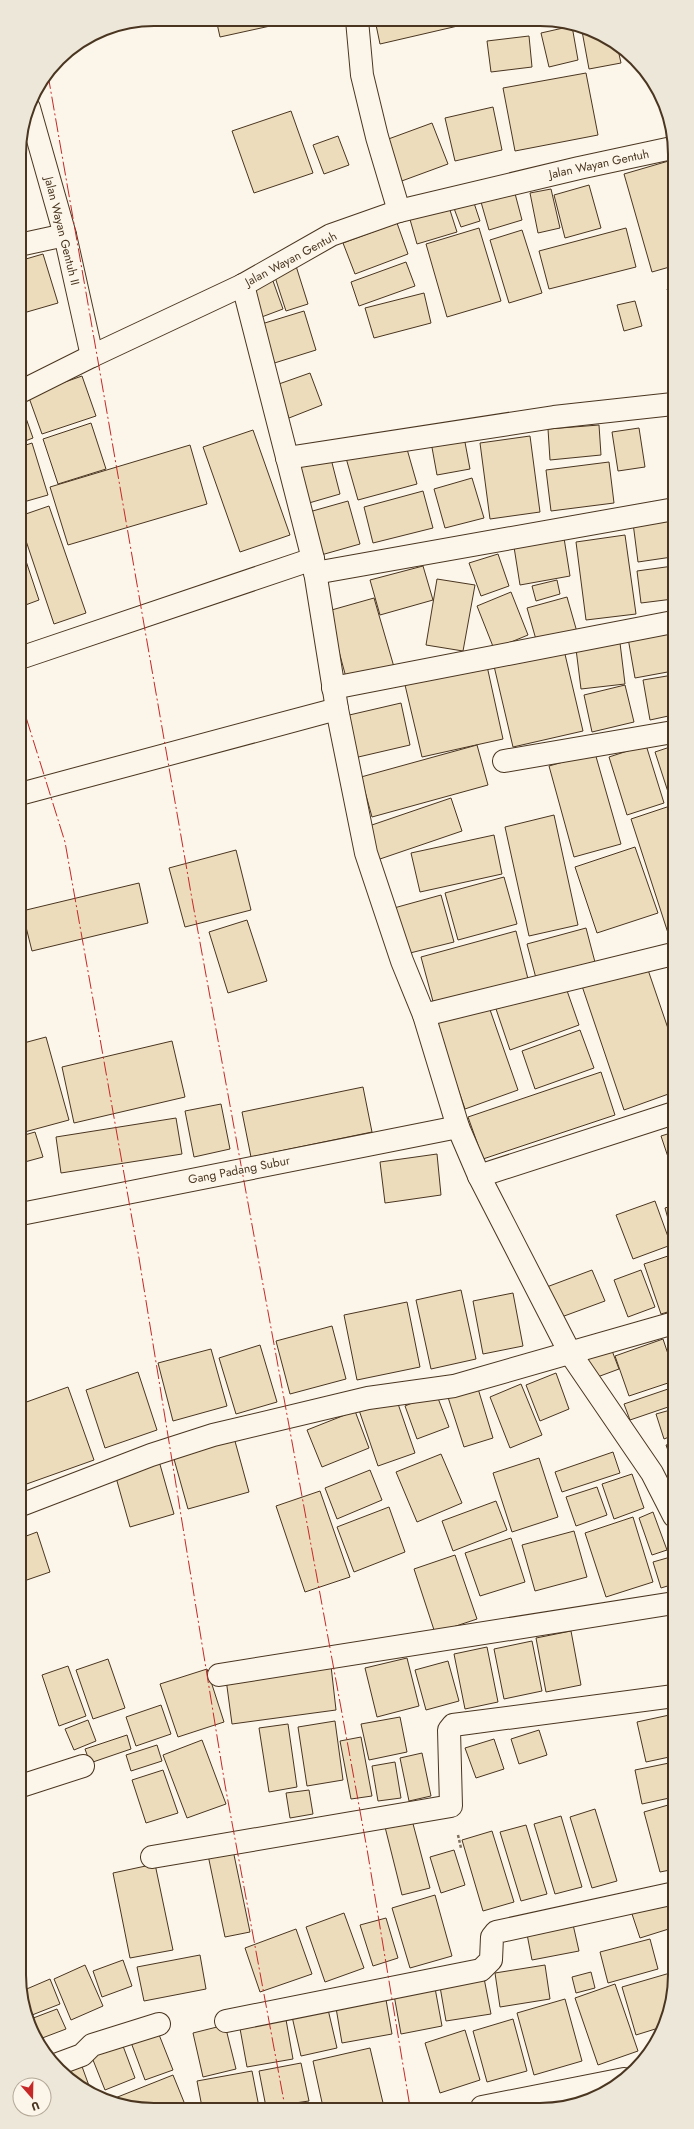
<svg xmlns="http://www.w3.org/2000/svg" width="694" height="2129" font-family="Jost,sans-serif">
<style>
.building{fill:#ecdcbc;stroke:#4a3520}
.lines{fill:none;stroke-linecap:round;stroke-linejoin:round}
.minor-casing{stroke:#4a3520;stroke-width:24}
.path{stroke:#7f6f5c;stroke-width:2.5;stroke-dasharray:3 2;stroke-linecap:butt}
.minor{stroke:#fbf6e9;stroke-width:22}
.power{stroke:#c62828;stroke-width:1;stroke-dasharray:14 3 2 3;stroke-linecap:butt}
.labels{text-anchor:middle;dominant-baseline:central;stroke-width:3;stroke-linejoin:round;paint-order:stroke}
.street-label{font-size:12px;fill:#4a3520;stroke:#fbf6e9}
.rim{fill:none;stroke:#4a3520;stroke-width:2}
</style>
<rect width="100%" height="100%" fill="#fbf6e9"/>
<g class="building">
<polygon points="216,19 293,20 293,21 220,37"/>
<polygon points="375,20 475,21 475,22 380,44"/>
<polygon points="572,26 578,60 549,67 541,33"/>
<polygon points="588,30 607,37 617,45 621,63 589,69 582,31"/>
<polygon points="529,36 532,67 491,72 487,41"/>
<polygon points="586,73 598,135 515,151 503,88"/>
<polygon points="493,107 502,150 455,161 445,118"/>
<polygon points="291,111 313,173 254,193 232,131"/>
<polygon points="432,123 448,164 399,182 383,141"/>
<polygon points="338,136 349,165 324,174 313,145"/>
<polygon points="672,160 673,266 652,272 624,174"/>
<polygon points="589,185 601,228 565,238 554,195"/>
<polygon points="513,186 522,220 489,230 479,195"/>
<polygon points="551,189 560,228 538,233 530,193"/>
<polygon points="19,190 26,216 19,218"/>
<polygon points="472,197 480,221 461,227 452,203"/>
<polygon points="448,204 457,232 417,244 409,216"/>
<polygon points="397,223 408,254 355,274 343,243"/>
<polygon points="479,228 501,301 447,317 426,244"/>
<polygon points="626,228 636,267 549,289 539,251"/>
<polygon points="522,230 542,293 509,303 490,240"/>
<polygon points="43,254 58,303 20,314 19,261"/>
<polygon points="406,262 415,286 359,306 351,282"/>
<polygon points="296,266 308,304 286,311 274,274"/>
<polygon points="273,281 283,309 259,318 249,289"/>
<polygon points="673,287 673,304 667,289"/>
<polygon points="424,293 431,323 374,338 365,308"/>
<polygon points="635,301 642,326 624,331 617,305"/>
<polygon points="304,311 316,350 268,365 255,326"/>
<polygon points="310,373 322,405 289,418 276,385"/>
<polygon points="82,376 96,416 42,434 28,395"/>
<polygon points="20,401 33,438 20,443"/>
<polygon points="91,423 106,469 58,484 43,439"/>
<polygon points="599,425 601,455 550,460 548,429"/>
<polygon points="639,428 645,467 618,471 612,432"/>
<polygon points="253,430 290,535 240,552 203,447"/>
<polygon points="530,436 540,512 490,519 480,443"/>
<polygon points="464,437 470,469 437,475 431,442"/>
<polygon points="405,442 417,484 358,500 346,458"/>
<polygon points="32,443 48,495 20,503 20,447"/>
<polygon points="190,445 207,504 68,545 50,487"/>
<polygon points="330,455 340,494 302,505 291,466"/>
<polygon points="609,462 614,503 551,511 546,470"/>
<polygon points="472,478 484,518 445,528 434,489"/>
<polygon points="423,491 433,528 373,543 364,507"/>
<polygon points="348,501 360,544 314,557 302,514"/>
<polygon points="49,506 86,613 54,624 20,523 20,516"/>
<polygon points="668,519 672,557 638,562 633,523"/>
<polygon points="625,535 636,614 586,620 576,542"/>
<polygon points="564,538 570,576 520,585 514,547"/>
<polygon points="20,543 39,600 20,607"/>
<polygon points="498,554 509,586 481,596 469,563"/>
<polygon points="423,566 433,600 380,615 370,580"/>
<polygon points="673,566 673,599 641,603 637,571"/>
<polygon points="437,579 475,585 463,651 426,645"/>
<polygon points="557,580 560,594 536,601 532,586"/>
<polygon points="511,592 528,635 494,649 477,606"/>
<polygon points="567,597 577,632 537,643 527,608"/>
<polygon points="374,598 394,667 347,681 328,611"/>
<polygon points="667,631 673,671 635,678 628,638"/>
<polygon points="620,643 625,684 581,689 576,649"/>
<polygon points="564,650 583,731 513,747 494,666"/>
<polygon points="487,666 503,739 422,757 405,685"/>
<polygon points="673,675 673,715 650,720 643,680"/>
<polygon points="625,685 634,722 592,732 584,695"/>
<polygon points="401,703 410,745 354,758 345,716"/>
<polygon points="477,745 488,785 372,817 361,777"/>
<polygon points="646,745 664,803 627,815 609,757"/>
<polygon points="673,746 673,797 670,798 655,752"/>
<polygon points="595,753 621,844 574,857 549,766"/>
<polygon points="451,798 462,831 377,860 366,827"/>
<polygon points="673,805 673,931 668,933 631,819"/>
<polygon points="554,815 578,925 529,936 505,827"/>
<polygon points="494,835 502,874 420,892 411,853"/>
<polygon points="635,847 658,913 597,933 575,867"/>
<polygon points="236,850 251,910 185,927 169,868"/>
<polygon points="504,877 517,924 458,940 445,893"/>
<polygon points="139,883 148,923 32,951 22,911"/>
<polygon points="441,895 454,942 406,954 394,908"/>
<polygon points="247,920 267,981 228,993 209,932"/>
<polygon points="586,928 596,966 537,982 527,944"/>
<polygon points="516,931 528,979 434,1005 421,957"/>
<polygon points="646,964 674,1046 674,1092 624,1110 582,986"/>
<polygon points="564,982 579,1025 510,1050 495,1006"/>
<polygon points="488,1004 518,1090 465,1109 435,1022"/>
<polygon points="580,1030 594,1068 535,1089 522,1051"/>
<polygon points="46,1037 69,1120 21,1133 20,1044"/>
<polygon points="172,1041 185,1097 74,1123 62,1067"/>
<polygon points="601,1072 615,1115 483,1159 468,1117"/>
<polygon points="363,1087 372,1132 251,1157 242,1112"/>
<polygon points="221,1104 230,1149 194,1157 185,1111"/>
<polygon points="176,1118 182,1154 61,1173 56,1137"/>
<polygon points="35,1132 43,1157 21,1163 21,1136"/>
<polygon points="674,1132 674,1175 661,1136"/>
<polygon points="437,1154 441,1195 385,1203 380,1162"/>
<polygon points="655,1201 671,1245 633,1259 616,1215"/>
<polygon points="674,1205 674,1240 665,1208"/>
<polygon points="668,1256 674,1273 674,1310 661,1314 644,1264"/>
<polygon points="592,1270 605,1301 556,1319 544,1288"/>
<polygon points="641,1270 655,1307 628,1317 614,1280"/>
<polygon points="461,1290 476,1359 431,1369 416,1300"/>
<polygon points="513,1293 523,1346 483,1354 473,1301"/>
<polygon points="407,1302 420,1367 357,1380 344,1315"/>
<polygon points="332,1326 346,1379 290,1394 276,1341"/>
<polygon points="663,1339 674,1372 674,1381 629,1396 615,1356"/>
<polygon points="260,1345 277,1402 236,1414 219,1358"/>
<polygon points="611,1348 619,1369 592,1379 584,1358"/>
<polygon points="211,1349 227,1406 173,1421 158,1363"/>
<polygon points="138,1372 157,1430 105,1448 86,1390"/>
<polygon points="556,1373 569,1409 540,1421 526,1385"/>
<polygon points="476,1382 493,1438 464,1447 446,1391"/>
<polygon points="521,1384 542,1435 510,1448 490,1397"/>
<polygon points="68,1387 94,1460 21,1486 21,1404"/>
<polygon points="674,1387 674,1405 630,1420 624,1404"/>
<polygon points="436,1393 449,1427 417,1439 405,1406"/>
<polygon points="396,1398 415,1453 378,1466 359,1410"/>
<polygon points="674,1409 674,1435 664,1439 656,1414"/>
<polygon points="355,1411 369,1448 322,1467 307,1430"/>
<polygon points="233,1434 249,1492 188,1509 172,1452"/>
<polygon points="674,1443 674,1467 666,1445"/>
<polygon points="613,1452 620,1473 562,1492 555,1472"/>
<polygon points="441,1454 462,1503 417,1522 396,1472"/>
<polygon points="539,1458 558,1517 512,1532 493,1473"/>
<polygon points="159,1461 174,1514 130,1527 115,1474"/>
<polygon points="370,1470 382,1500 337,1519 325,1488"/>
<polygon points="632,1474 644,1508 614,1519 602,1484"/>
<polygon points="597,1487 607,1515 576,1526 566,1497"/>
<polygon points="320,1491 350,1577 305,1592 276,1506"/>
<polygon points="496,1501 507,1530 453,1551 442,1521"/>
<polygon points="389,1507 405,1552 354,1572 337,1527"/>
<polygon points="653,1512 667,1550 652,1555 639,1518"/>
<polygon points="633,1517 653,1582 606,1597 585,1533"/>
<polygon points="574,1531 587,1577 535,1591 522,1545"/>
<polygon points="37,1532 50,1572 21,1582 21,1538"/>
<polygon points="511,1538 525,1582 480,1596 465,1553"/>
<polygon points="455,1555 477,1619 435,1633 414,1569"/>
<polygon points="674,1556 674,1584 661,1588 653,1562"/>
<polygon points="571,1631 581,1685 546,1692 536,1638"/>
<polygon points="532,1641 542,1691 504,1699 494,1649"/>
<polygon points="487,1647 498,1702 465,1709 454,1654"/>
<polygon points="407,1658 419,1706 377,1717 365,1668"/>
<polygon points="108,1659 125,1708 93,1719 76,1670"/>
<polygon points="448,1661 459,1701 426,1710 415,1670"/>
<polygon points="68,1666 86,1716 59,1726 42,1675"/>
<polygon points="331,1666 336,1710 232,1724 226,1679"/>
<polygon points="207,1669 224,1722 178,1737 160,1684"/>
<polygon points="161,1705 171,1734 136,1746 126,1717"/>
<polygon points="674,1714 674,1756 646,1762 637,1722"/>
<polygon points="400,1717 407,1752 369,1760 361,1724"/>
<polygon points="88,1720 96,1741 74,1750 65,1729"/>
<polygon points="335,1721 343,1780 307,1786 298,1727"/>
<polygon points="288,1724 297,1787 269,1792 259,1728"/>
<polygon points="539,1730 547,1755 519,1764 511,1739"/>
<polygon points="127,1735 131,1749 90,1763 85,1749"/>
<polygon points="361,1737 372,1796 351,1799 340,1741"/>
<polygon points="494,1739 504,1769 476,1778 465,1748"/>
<polygon points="202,1740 226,1804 187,1818 163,1755"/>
<polygon points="157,1745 162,1761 131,1771 126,1755"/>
<polygon points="422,1753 431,1796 409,1801 400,1758"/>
<polygon points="395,1762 401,1798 378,1801 372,1766"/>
<polygon points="674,1762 674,1797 642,1804 635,1770"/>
<polygon points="163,1770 178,1813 146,1823 132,1780"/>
<polygon points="309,1790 313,1814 290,1818 286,1793"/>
<polygon points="675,1803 675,1869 660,1872 644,1812"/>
<polygon points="595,1809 617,1881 592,1888 570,1817"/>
<polygon points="561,1816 582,1887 555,1894 534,1824"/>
<polygon points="412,1820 430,1888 402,1895 385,1827"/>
<polygon points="526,1825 547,1894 521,1901 500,1832"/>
<polygon points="492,1831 514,1902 483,1911 462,1840"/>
<polygon points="233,1850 250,1932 225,1937 208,1855"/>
<polygon points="454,1850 465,1885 441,1893 430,1857"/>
<polygon points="155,1864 173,1950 130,1958 113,1873"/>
<polygon points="435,1895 452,1956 410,1968 392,1908"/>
<polygon points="666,1900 675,1927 640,1938 631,1911"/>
<polygon points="344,1913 364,1968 325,1982 306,1927"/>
<polygon points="386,1918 398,1958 373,1966 360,1925"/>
<polygon points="572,1920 579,1951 532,1960 526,1929"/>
<polygon points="296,1929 312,1974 260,1992 245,1948"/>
<polygon points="650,1939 658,1969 608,1983 600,1952"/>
<polygon points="200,1955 206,1989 144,2001 137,1967"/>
<polygon points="123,1960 132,1986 102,1997 93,1971"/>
<polygon points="85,1965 103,2006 71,2020 54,1979"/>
<polygon points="545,1965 550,1999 500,2007 495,1973"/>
<polygon points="591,1972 595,1988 576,1993 572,1977"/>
<polygon points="483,1973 491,2014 446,2021 439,1981"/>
<polygon points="670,1973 674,1985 665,2026 636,2035 622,1987"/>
<polygon points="50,1979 60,2004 27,2017 22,2001 22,1991"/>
<polygon points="615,1984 638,2051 598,2065 575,1998"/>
<polygon points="435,1988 442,2026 401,2034 394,1995"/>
<polygon points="385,1994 392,2034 342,2043 335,2002"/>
<polygon points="565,1999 582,2061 534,2075 517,2013"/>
<polygon points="327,2005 337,2048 301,2056 291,2012"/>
<polygon points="57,2009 66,2029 37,2040 28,2020"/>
<polygon points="285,2014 293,2059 247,2067 239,2023"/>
<polygon points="513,2019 527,2071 487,2082 473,2031"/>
<polygon points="225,2025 236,2069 203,2077 193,2033"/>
<polygon points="156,2027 173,2070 145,2080 129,2037"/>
<polygon points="465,2030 480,2080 440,2093 425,2043"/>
<polygon points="120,2038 135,2078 105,2090 89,2050"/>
<polygon points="370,2048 384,2107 323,2107 313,2061"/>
<polygon points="80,2061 92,2094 60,2071"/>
<polygon points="301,2063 309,2101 266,2107 259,2071"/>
<polygon points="252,2071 259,2107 202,2107 197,2081"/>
<polygon points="173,2075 186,2107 128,2107 110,2100"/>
</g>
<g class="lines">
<defs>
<g id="minor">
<polyline points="357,20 362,75 377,137 399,211"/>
<polyline points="29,108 65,235 92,356"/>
<polyline points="19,245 65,235"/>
<polyline points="243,285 313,559 337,709 366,853 402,961 424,1015 458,1127 479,1176 570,1353 652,1473 674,1516"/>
<polyline points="20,392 92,356 243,285 331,235 399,211 579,168 672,148"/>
<polyline points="287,458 554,417 673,404"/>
<polyline points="315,573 669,510"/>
<polyline points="20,658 313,559"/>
<polyline points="333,688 673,622"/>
<polyline points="504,761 673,732"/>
<polyline points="20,794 337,709"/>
<polyline points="424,1015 673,954"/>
<polyline points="479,1176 674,1113"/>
<polyline points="21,1214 458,1127"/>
<polyline points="21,1505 151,1455 213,1435 368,1398 454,1386 674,1323"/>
<polyline points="219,1675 674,1603"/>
<polyline points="21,1786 83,1766"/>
<polyline points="152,1857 451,1806 449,1730 453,1725 674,1696"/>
<polyline points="226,2021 481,1970 491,1960 492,1937 496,1932 675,1893"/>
<polyline points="55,2065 82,2055 92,2045 159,2024"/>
<polyline points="482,2107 624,2079"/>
</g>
</defs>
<use href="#minor" class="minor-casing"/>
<polyline class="path" points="458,1835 461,1848"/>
<use href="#minor" class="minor"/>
<g class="power">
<polyline points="48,75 192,899 367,1849 410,2107"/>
<polyline points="20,698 65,842 139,1258 225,1785 285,2107"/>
</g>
</g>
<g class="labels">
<g class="street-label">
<text transform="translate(599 164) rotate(-12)">Jalan Wayan Gentuh</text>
<text transform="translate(62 231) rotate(76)">Jalan Wayan Gentuh II</text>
<text transform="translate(291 259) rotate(-28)">Jalan Wayan Gentuh</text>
<text transform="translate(239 1170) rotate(-11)">Gang Padang Subur</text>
</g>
</g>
<path d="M0 0H694V2129H0ZM154 26H540A128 128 0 0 1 668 154V1975A128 128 0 0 1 540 2103H154A128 128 0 0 1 26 1975V154A128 128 0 0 1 154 26Z" fill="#ede7d9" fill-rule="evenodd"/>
<path class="rim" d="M154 26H540A128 128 0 0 1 668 154V1975A128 128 0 0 1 540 2103H154A128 128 0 0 1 26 1975V154A128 128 0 0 1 154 26Z"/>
<g transform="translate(32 2097) rotate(160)"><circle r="19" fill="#fbf6e9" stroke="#b4a999"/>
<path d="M0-3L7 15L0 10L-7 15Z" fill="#c62828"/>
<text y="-6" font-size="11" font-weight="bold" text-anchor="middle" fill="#4a3520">U</text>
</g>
</svg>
